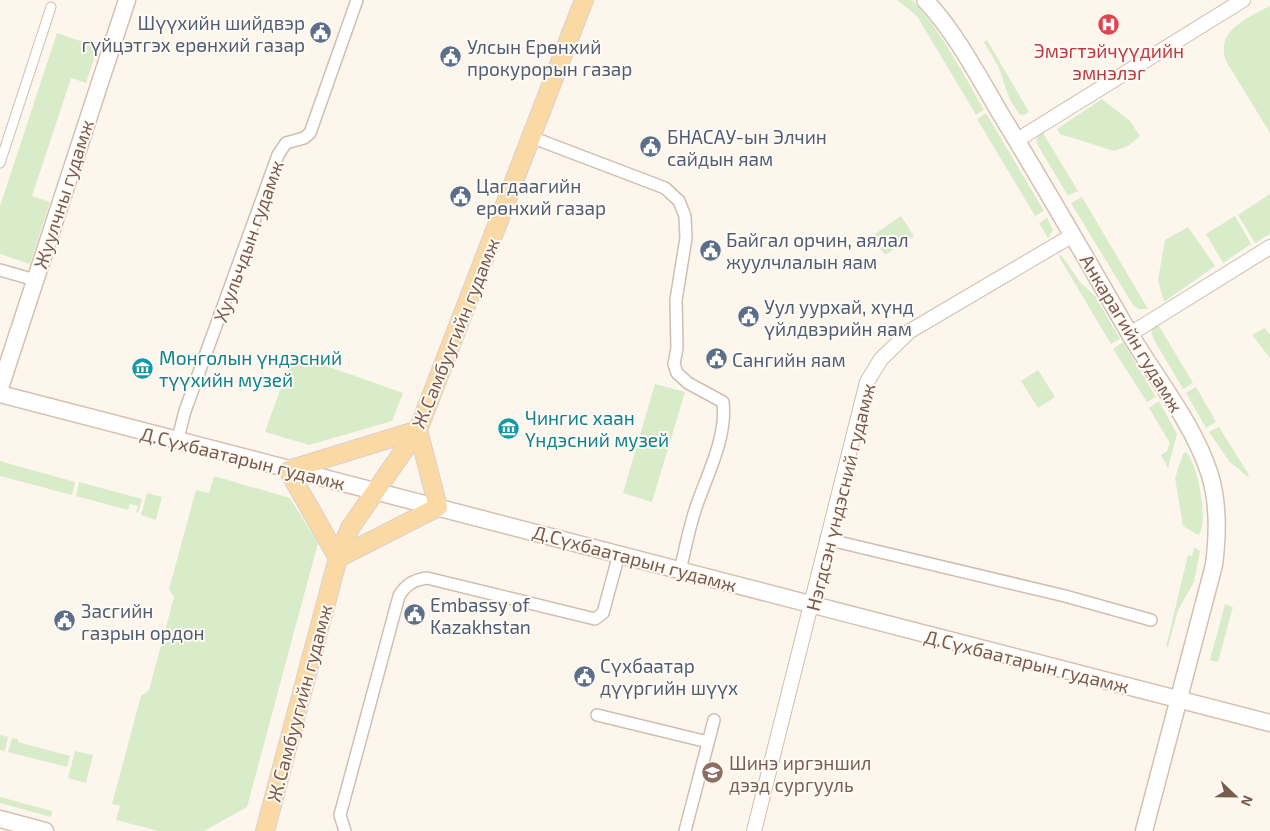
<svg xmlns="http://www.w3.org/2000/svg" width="1270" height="831" font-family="'Exo 2',sans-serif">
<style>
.green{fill:#d8ecc9}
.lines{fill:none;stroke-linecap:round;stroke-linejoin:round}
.pedestrian-casing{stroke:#d1beb0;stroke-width:11}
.minor-casing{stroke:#d1beb0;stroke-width:14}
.tertiary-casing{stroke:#d1beb0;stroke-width:16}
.secondary-casing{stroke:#d6c0b0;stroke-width:19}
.primary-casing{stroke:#dad1cd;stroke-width:20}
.pedestrian{stroke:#fff;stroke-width:9}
.minor{stroke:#fff;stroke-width:11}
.tertiary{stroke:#fff;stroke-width:14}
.secondary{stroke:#fff;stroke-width:16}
.primary{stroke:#fbd9a5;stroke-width:18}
.labels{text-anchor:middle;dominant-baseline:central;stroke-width:4;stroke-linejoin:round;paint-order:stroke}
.service-label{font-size:19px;fill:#4e5e75;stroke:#fffaf3;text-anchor:start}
.health-label{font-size:19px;fill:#be3a42;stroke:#fffaf3}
.street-label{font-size:19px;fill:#7a5c4d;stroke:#fffaf3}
.culture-label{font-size:19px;fill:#0d838f;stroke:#fffaf3;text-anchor:start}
.education-label{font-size:19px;fill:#785e54;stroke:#fffaf3;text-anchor:start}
</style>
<rect width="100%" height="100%" fill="#fdf6ec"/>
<g class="green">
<path d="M897,0H912C942,32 962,72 984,110L976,115L917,16Z"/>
<path d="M1270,6V133L1226,61C1215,31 1247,18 1270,6Z"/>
<polygon points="57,33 98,47 86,83 71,78 32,196 50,202 30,264 0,254 0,206"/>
<polygon points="987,40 1029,112 1024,115 1019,114 1010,100 998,66 984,42"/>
<polygon points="1102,99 1130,121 1140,136 1128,146 1114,151 1060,134 1057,129"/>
<polygon points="986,113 1044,211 1035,216 977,119"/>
<polygon points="1040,128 1078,191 1068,196 1037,144 1036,136"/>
<polygon points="1270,194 1270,234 1255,243 1238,215"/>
<polygon points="1082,197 1148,309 1139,309 1133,305 1071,203"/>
<polygon points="901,216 914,236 885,255 872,236"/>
<polygon points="1235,216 1251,244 1223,263 1206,234"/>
<polygon points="1047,218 1053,230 1048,238 1039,223"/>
<polygon points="1188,227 1215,266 1164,302 1158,280 1165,240"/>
<polygon points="1058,255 1062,256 1080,282 1095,296 1120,339 1111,344"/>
<polygon points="1156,321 1193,383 1183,389 1153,338 1151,329"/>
<polygon points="1265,328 1270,335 1270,358 1252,335"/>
<polygon points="1123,342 1156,397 1147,402 1113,349"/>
<polygon points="293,354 403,393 392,421 309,445 265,432"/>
<polygon points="1038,370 1055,397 1038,408 1021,381"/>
<polygon points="655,384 685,392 652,502 623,493"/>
<polygon points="1196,387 1216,422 1206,428 1186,393"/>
<polygon points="1159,401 1177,434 1168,468 1161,455 1167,451 1170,443 1149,408"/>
<polygon points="1219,427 1249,475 1248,477 1229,461 1209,432"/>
<path d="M1186,452C1197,461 1210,525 1198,535L1183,526L1175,478L1183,454Z"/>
<polygon points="0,461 75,482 72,495 0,476"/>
<polygon points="214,476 290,498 318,543 247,807 204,831 158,831 116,820 120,806 112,804 141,696 149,690 174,597 169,589 196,490 209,493"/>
<polygon points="79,482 142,499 138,513 136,512 138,506 130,504 128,510 76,496"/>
<polygon points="147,493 162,497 156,520 141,515"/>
<polygon points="1194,547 1200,551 1194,582 1178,610 1168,647 1166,647 1188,555 1192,556"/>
<polygon points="1225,604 1233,607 1218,662 1210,660"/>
<polygon points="0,735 8,737 5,751 0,750"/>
<polygon points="12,738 18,739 18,742 70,756 67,767 8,752"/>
<polygon points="75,751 93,755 86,783 68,778"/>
<polygon points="0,797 52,811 51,817 0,803"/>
</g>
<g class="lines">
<defs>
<polyline id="pedestrian" points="0,163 51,7"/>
<g id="minor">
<path d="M531,137L665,188L679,201L685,216L686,238L676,300L677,348L674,364L677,373L688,383L723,402C727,434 710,469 699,499C690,521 686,547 680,570"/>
<polyline points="0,270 35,280"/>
<polyline points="177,442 185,411 278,155 286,143 304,138 310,133 357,0"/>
<polyline points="826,539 1065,596 1151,620"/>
<polyline points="597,715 708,742"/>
<path d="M345,831L340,815L399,596C406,584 414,580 427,578L595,619L603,613L619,554"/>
<polyline points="685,831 714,720"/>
</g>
<g id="tertiary">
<polyline points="1017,140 1243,0"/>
<polyline points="1130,334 1270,247"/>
<polyline points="754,831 867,382 881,359 910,331 1073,235"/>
</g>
<g id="secondary">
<path d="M925,0C956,33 977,74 1000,113C1044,185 1086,258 1128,331C1155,377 1192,421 1209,472C1219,502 1218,534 1214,565L1144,831"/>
<polyline points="0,388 127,0"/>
<path d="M0,394C422,507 847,612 1270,723"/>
<polyline points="0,819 45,831"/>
</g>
<g id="primary">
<polygon points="418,430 438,507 338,558 288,470"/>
<polyline points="265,831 338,558 350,528 418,430 584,0"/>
</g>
</defs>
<use href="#pedestrian" class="pedestrian-casing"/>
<use href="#minor" class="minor-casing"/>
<use href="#tertiary" class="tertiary-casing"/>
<use href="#secondary" class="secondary-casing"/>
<use href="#primary" class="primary-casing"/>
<use href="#pedestrian" class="pedestrian"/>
<use href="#minor" class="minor"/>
<use href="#tertiary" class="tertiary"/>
<use href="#secondary" class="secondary"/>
<use href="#primary" class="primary"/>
</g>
<defs>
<symbol id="hospital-disc" viewBox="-11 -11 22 22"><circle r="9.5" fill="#e0444e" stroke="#fffaf3"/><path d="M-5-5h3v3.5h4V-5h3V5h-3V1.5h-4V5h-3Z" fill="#fff"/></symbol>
<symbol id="civic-disc" viewBox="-11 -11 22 22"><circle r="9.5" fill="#5c6f8a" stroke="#fffaf3"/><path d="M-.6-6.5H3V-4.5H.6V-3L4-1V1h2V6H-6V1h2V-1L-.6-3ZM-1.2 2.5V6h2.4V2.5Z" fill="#fff"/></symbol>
<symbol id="museum-disc" viewBox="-11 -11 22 22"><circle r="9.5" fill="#0f9aa8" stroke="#fffaf3"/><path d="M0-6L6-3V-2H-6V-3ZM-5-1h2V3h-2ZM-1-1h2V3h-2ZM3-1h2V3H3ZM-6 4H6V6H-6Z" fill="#fff"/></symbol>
<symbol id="university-disc" viewBox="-11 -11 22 22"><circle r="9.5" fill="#8d6e63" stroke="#fffaf3"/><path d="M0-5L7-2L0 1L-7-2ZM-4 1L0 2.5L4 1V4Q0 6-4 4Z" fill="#fff"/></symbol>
</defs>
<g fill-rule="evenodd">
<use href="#hospital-disc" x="1096" y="12" width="25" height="25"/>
<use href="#civic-disc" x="308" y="20" width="25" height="25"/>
<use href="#civic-disc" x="438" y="44" width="25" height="25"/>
<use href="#civic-disc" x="638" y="134" width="25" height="25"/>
<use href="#civic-disc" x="448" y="184" width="25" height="25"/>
<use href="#civic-disc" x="698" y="238" width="25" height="25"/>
<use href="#civic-disc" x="736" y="304" width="25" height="25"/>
<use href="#civic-disc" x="704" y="346" width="25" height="25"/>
<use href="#museum-disc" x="130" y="356" width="25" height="25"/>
<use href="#museum-disc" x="496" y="416" width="25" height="25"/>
<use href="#civic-disc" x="402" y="602" width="25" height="25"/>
<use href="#civic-disc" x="52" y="608" width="25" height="25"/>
<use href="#civic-disc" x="572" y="664" width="25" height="25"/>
<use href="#university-disc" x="700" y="760" width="25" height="25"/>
</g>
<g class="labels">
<g class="service-label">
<text x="305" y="22" text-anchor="end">Шүүхийн шийдвэр<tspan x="305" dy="22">гүйцэтгэх ерөнхий газар</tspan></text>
<text x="467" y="46">Улсын Ерөнхий<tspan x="467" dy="22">прокурорын газар</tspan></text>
<text x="667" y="136">БНАСАУ-ын Элчин<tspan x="667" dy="22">сайдын яам</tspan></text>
<text x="476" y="185">Цагдаагийн<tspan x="476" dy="22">ерөнхий газар</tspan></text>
<text x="726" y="239">Байгал орчин, аялал<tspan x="726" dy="22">жуулчлалын яам</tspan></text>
<text x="764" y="306">Уул уурхай, хүнд<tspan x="764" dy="22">үйлдвэрийн яам</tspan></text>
<text x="732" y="359">Сангийн яам</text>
<text x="430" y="604">Embassy of<tspan x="430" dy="22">Kazakhstan</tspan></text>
<text x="81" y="610">Засгийн<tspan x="81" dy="22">газрын ордон</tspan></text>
<text x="600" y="665">Сүхбаатар<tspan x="600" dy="22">дүүргийн шүүх</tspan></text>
</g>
<g class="health-label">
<text x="1109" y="50">Эмэгтэйчүүдийн<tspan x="1109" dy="22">эмнэлэг</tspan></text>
</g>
<g class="street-label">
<text transform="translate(63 194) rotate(-72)">Жуулчны гудамж</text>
<text transform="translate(248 241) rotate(-70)">Хуульчдын гудамж</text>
<text transform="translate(455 333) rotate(-68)">Ж.Самбуугийн гудамж</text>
<text transform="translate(1132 333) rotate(59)">Анкарагийн гудамж</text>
<text transform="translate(243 458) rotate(14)">Д.Сүхбаатарын гудамж</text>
<text transform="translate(840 497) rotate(-76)">Нэгдсэн үндэсний гудамж</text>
<text transform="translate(635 558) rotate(15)">Д.Сүхбаатарын гудамж</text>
<text transform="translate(1027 661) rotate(14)">Д.Сүхбаатарын гудамж</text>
<text transform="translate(299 703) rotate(-75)">Ж.Самбуугийн гудамж</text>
</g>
<g class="culture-label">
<text x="159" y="357">Монголын үндэсний<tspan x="159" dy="22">түүхийн музей</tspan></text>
<text x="525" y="417">Чингис хаан<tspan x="525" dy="22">Үндэсний музей</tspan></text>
</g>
<g class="education-label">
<text x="729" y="762">Шинэ иргэншил<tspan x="729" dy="22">дээд сургууль</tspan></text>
</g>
</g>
<g transform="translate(1235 796) rotate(112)" stroke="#fffaf3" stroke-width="4" paint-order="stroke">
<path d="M0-4L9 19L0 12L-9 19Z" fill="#7a5c4d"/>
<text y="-8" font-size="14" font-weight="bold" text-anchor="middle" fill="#7a5c4d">N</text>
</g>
</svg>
